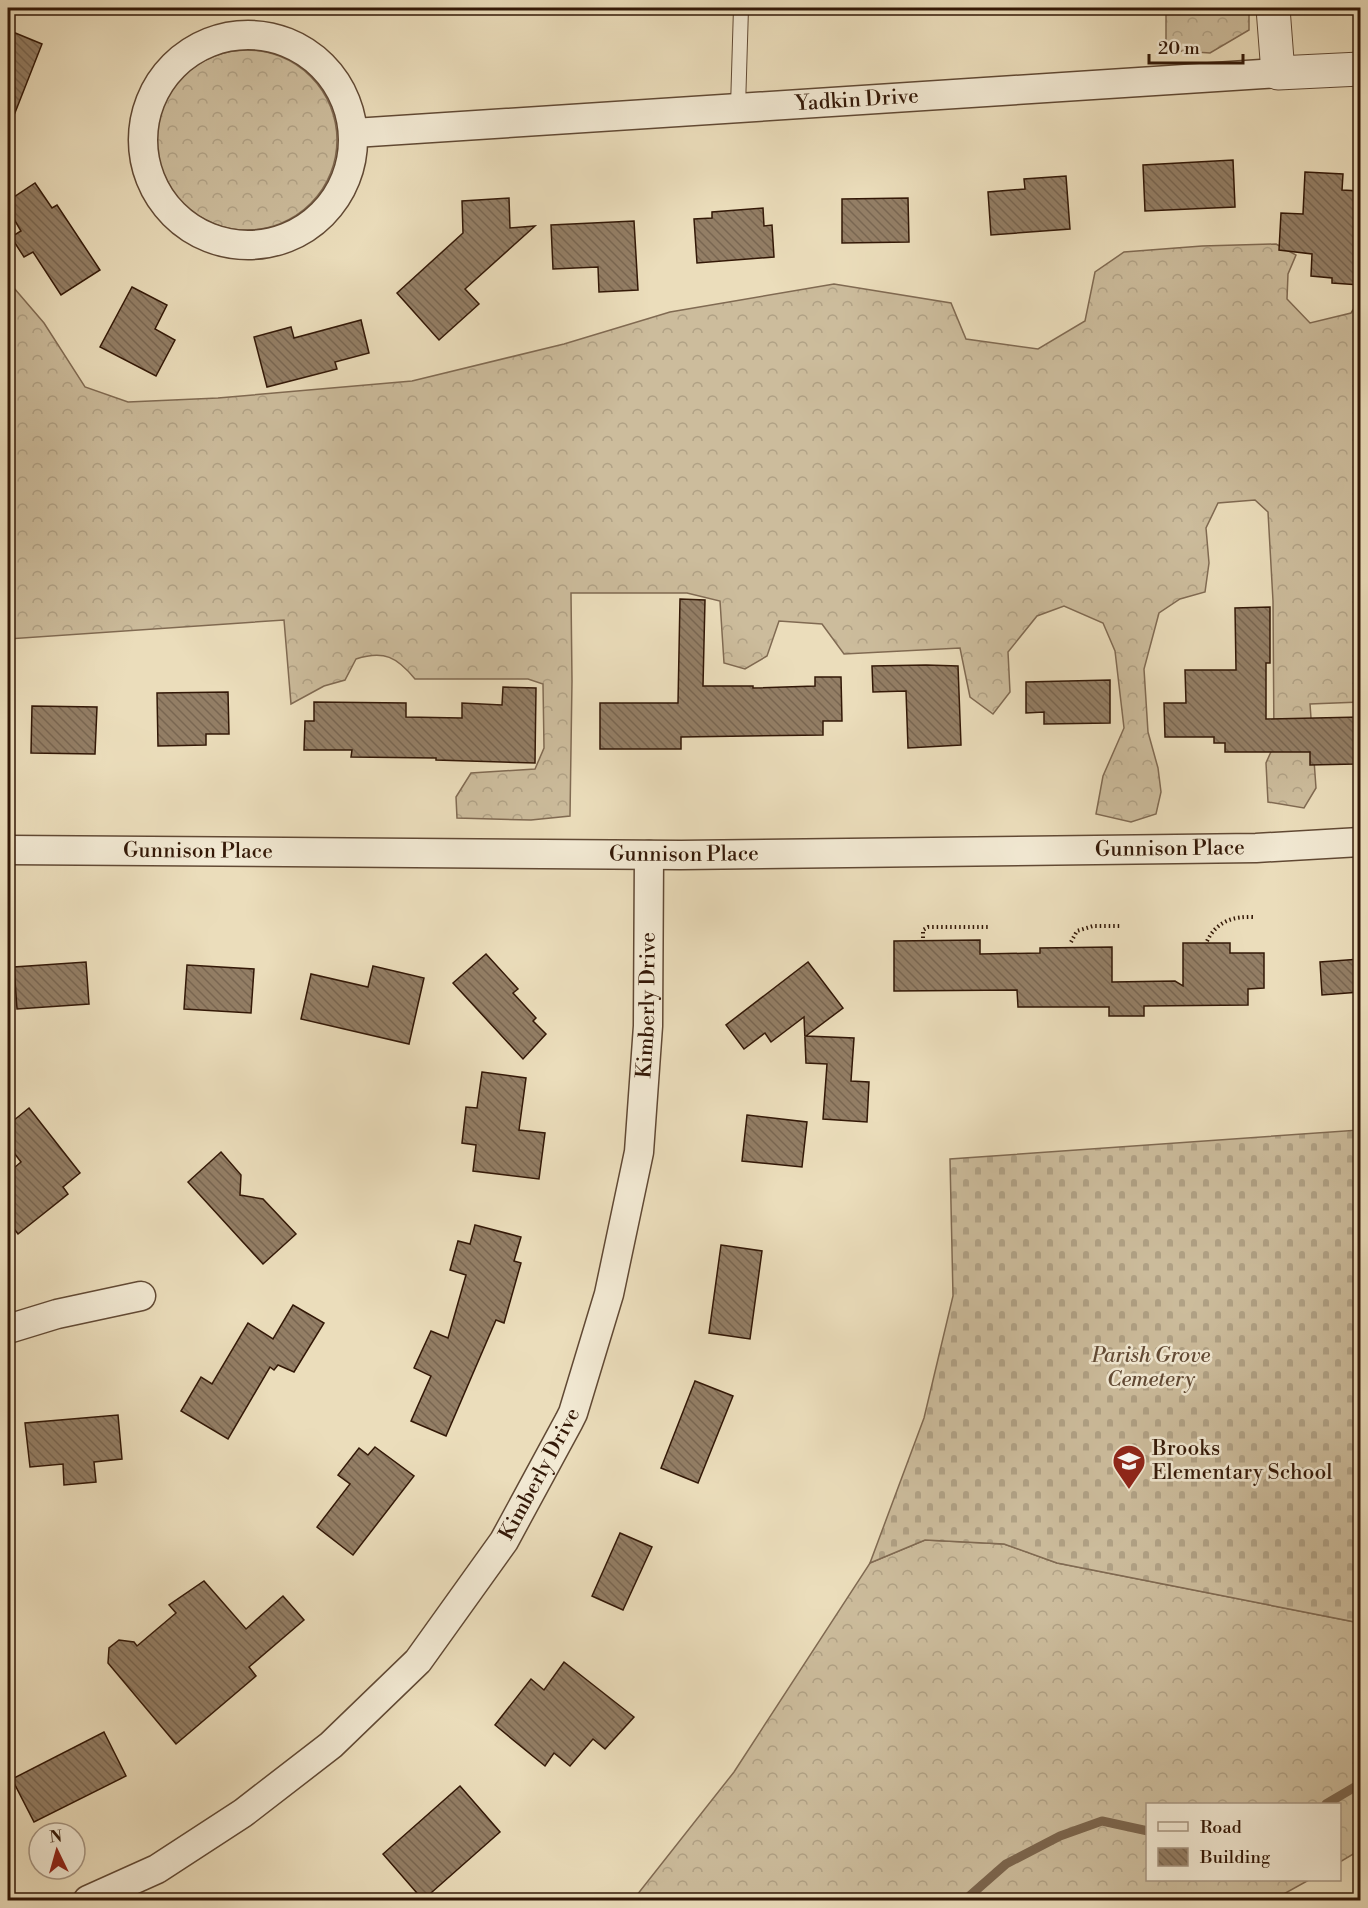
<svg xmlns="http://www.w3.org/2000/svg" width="1368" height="1908" font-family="'Libre Bodoni',serif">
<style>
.forest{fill:url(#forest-crowns);stroke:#806a52;stroke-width:1.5}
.cemetery{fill:url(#cemetery-stones);stroke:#806a52;stroke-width:1.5}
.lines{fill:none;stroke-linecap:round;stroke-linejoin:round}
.stream{stroke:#7c664e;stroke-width:9}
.building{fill:url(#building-back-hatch);stroke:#331807;stroke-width:1.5}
.service-casing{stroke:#614934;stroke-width:16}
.minor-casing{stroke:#614934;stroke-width:31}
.tertiary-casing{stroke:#614934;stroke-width:35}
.path{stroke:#331807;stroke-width:4;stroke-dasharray:1.5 3;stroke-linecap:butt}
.service{stroke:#f2e9d3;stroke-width:14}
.minor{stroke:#f2e9d3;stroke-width:28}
.tertiary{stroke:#f2e9d3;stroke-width:33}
.labels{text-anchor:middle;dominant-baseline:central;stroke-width:5;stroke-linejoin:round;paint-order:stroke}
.street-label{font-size:21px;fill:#331807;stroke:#f2e9d3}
.park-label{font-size:21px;font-style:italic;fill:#614934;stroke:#f2e9d3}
.poi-label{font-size:21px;fill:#331807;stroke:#f2e9d3;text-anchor:start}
</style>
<defs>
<pattern id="forest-crowns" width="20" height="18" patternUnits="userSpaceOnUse" patternTransform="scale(1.5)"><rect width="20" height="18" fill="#ccbc9c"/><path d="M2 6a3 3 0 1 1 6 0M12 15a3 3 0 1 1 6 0" fill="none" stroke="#b0a185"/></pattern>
<pattern id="cemetery-stones" width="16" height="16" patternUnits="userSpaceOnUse" patternTransform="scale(1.5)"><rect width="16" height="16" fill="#ccbc9c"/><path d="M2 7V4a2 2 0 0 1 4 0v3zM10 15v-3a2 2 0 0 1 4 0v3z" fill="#b0a185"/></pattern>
<pattern id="building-back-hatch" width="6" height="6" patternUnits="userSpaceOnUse" patternTransform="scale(1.5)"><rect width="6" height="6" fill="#937e65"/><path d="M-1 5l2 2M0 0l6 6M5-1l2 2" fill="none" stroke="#796651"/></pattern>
</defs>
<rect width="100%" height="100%" fill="#ebddbb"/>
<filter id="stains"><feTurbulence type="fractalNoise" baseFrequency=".00333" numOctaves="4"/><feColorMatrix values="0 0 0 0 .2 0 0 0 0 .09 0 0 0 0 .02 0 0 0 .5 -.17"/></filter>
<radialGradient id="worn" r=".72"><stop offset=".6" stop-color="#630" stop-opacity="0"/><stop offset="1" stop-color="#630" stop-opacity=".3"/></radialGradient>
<g class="forest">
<polygon points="1166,8 1249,8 1249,30 1210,53 1166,50"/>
<circle cx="247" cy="140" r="90"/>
<path d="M1276,244L1296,255L1288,274L1287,299L1310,323L1351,313L1360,299V702L1310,704L1316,788L1304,808L1268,802L1266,763L1274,745L1273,601L1268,512L1255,500L1218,503L1206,528L1209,563L1205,592L1180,599L1159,613L1144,669L1148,732L1158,768L1161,792L1156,814L1131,822L1096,814L1103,776L1124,728L1115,651L1103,623L1064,606L1037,616L1008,652L1010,692L993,714L970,697L960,648L844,654L822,624L779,621L767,656L745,669L724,663L720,601L687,593H571L572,681L570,816L531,820L457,818L456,797L471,773L535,769L544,748L543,684L528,679H415C397,657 384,650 356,659L345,680L324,686L291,704L284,620L8,639V281L44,323L85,387L128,402L218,398L412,381L564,344L670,312L834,284L951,303L966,339L1038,349L1085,321L1095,272L1124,252L1202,246Z"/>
<polygon points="925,1540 1004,1544 1057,1563 1360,1623 1360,1850 1340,1862 1340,1804 1148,1804 1148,1880 1309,1880 1273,1900 633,1900 734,1772 870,1563"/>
</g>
<polygon class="cemetery" points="1359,1130 1360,1623 1057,1563 1004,1544 925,1540 870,1563 924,1418 953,1296 950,1159"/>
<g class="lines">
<g class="stream">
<polyline points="1326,1804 1360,1784"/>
<polyline points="965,1900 1006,1864 1060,1836 1102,1821 1148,1831"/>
</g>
</g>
<g class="building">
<polygon points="8,30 42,44 9,128 8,128"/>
<polygon points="1233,160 1235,207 1145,211 1143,165"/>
<polygon points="1305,172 1343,174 1342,190 1360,191 1360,285 1332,283 1332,278 1311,276 1312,254 1279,250 1281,213 1303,214"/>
<polygon points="1066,176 1070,229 991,235 988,192 1025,189 1024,179"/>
<polygon points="35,183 52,208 57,205 100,270 61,295 33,252 24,257 11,237 21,231 8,209 8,201"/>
<polygon points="509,198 510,228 535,226 465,289 479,304 439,340 397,293 463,233 462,201"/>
<polygon points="908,198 909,242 842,243 842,199"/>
<polygon points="763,208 764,226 772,225 774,257 697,263 694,219 712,218 712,212"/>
<polygon points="634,221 638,290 599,292 598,267 553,269 551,225"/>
<polygon points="132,287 167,305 155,329 175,340 156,376 100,347"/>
<polygon points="361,320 369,353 335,362 337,369 267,387 254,337 291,327 294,338"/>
<polygon points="680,599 705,600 703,686 753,686 753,688 815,686 815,677 841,677 842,721 823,721 823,735 681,737 681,749 600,749 600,703 678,703"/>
<polygon points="1270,607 1270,663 1266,663 1266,719 1360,717 1360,760 1355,760 1355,764 1310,765 1310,752 1225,752 1225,743 1214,743 1214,737 1165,737 1164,703 1186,703 1185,670 1236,670 1235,608"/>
<polygon points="926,665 958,666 961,745 908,748 906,691 873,692 872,666"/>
<polygon points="1110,680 1110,723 1044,724 1044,712 1026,713 1026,682"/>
<polygon points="503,687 536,688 535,763 436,760 436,758 351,757 352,750 304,750 305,721 314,721 314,702 406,703 406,717 462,718 462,703 502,705"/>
<polygon points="228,692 229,734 206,734 206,745 158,746 157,693"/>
<polygon points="32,706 97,707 95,754 31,753"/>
<polygon points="980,940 980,954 1040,953 1040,948 1112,947 1112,982 1175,981 1183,986 1183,943 1230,943 1230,953 1264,953 1264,988 1248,989 1248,1005 1144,1006 1144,1016 1109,1016 1109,1007 1018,1007 1017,990 894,991 894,941"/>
<polygon points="486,954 518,989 513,993 536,1018 533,1021 546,1034 523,1059 453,983"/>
<polygon points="1360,959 1360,992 1322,995 1320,962"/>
<polygon points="86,962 89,1004 17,1009 14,967"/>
<polygon points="808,962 843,1008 806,1036 854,1038 851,1081 869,1082 867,1122 823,1119 827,1064 806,1063 804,1017 771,1042 765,1033 744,1049 726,1025"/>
<polygon points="187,965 254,969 251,1013 184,1009"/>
<polygon points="373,966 424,978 409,1044 301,1019 311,974 368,987"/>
<polygon points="482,1072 526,1078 519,1130 545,1133 539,1179 473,1171 476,1145 462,1143 466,1107 477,1108"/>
<polygon points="29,1108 80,1173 63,1187 68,1194 18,1234 8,1221 8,1173 21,1162 8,1145 8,1125"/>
<polygon points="747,1115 807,1122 802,1167 742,1161"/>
<polygon points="221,1152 241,1175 240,1195 263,1199 296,1234 263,1264 188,1182"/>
<polygon points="475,1225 521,1237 514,1261 521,1263 504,1323 496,1320 446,1436 411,1421 431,1376 414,1368 431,1331 448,1338 466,1275 450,1270 458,1241 470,1244"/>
<polygon points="721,1245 762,1251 750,1339 709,1333"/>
<polygon points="293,1305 324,1323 294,1372 278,1365 274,1370 270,1367 228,1439 181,1411 201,1377 212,1384 248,1323 273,1339"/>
<polygon points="695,1381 733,1396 698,1483 661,1468"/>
<polygon points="118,1415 122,1459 94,1462 96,1482 64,1485 63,1464 30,1467 25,1423"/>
<polygon points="375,1447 414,1476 353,1555 317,1527 350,1484 338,1475 359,1448 368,1455"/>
<polygon points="620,1533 652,1547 623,1610 592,1596"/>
<polygon points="204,1581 246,1629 283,1596 304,1620 249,1667 256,1676 176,1744 108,1663 109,1648 119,1640 134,1642 137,1646 176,1613 169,1605"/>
<polygon points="564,1662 634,1717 605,1749 593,1739 570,1766 554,1753 545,1766 495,1725 531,1679 544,1690"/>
<polygon points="104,1732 126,1776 34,1822 12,1779"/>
<polygon points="460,1786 500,1832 423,1900 383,1854"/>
</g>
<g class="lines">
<defs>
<polyline id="service" points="738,107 741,8"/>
<g id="minor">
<circle cx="248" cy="140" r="105"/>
<path id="s1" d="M354,133L1278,73"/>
<path id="s2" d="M8,850L681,855L1256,848L1360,842"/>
<polyline points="8,1329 57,1314 141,1296"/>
<path id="s3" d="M88,1900L157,1869L243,1813L331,1745L418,1661L504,1541L569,1421L573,1413L609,1294L639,1152L648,1026L649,855"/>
</g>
<polyline id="tertiary" points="1273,8 1278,73 1360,69"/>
</defs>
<use href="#service" class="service-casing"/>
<use href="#minor" class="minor-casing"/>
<use href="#tertiary" class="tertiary-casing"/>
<g class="path">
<polyline points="923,938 923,930 928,927 988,927"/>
<path d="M1207,941C1217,921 1233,916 1255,917"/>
<polyline points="1071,942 1077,931 1093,926 1120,926"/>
<polyline points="1357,957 1360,957"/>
</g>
<use href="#service" class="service"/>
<use href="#minor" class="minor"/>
<use href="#tertiary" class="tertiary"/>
</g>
<defs>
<symbol id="school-pin" viewBox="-11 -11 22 30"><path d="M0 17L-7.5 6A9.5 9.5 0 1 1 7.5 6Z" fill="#8f2418" stroke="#f2e9d3"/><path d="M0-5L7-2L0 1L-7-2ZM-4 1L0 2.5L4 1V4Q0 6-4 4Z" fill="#fff"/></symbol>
</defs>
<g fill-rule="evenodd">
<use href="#school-pin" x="1110" y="1442" width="38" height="52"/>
</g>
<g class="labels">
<g class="street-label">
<text stroke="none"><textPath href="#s1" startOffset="504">Yadkin Drive</textPath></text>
<text stroke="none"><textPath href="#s2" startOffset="1162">Gunnison Place</textPath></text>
<text stroke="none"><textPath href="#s2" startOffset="190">Gunnison Place</textPath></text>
<text stroke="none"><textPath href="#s2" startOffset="676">Gunnison Place</textPath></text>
<text stroke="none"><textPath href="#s3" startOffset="1120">Kimberly Drive</textPath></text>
<text stroke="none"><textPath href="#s3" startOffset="634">Kimberly Drive</textPath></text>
</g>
<g class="park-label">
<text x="1151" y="1356">Parish Grove<tspan x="1151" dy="24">Cemetery</tspan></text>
</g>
<g class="poi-label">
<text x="1152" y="1449">Brooks<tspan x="1152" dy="24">Elementary School</tspan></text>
</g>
</g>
<rect width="1368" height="1908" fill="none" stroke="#ebddbb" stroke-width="30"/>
<rect x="9" y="9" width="1350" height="1890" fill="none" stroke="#331807" stroke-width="3"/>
<rect x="15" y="15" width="1338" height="1878" fill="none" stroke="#331807" stroke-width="1.5"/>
<rect x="1146" y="1803" width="195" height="78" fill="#f2e9d3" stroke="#a69581" stroke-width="1.5"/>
<rect x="1158" y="1822" width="30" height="9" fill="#f2e9d3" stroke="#a69581" stroke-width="1.5"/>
<text x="1200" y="1833" font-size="18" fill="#331807">Road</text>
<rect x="1158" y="1848" width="30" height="18" fill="url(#building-back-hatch)" stroke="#a69581" stroke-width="1.5"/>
<text x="1200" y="1863" font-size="18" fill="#331807">Building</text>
<g transform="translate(57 1851) rotate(355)"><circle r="28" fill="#f2e9d3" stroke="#a69581" stroke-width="1.5"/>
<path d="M0-4.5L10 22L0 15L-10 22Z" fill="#8f2418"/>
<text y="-9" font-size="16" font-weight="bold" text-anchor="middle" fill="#331807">N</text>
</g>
<path d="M1149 54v9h94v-9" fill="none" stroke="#331807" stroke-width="3"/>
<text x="1158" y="54" font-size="18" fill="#331807" stroke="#f2e9d3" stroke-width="4.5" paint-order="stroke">20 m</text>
<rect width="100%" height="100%" filter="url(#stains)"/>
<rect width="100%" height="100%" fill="url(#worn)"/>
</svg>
